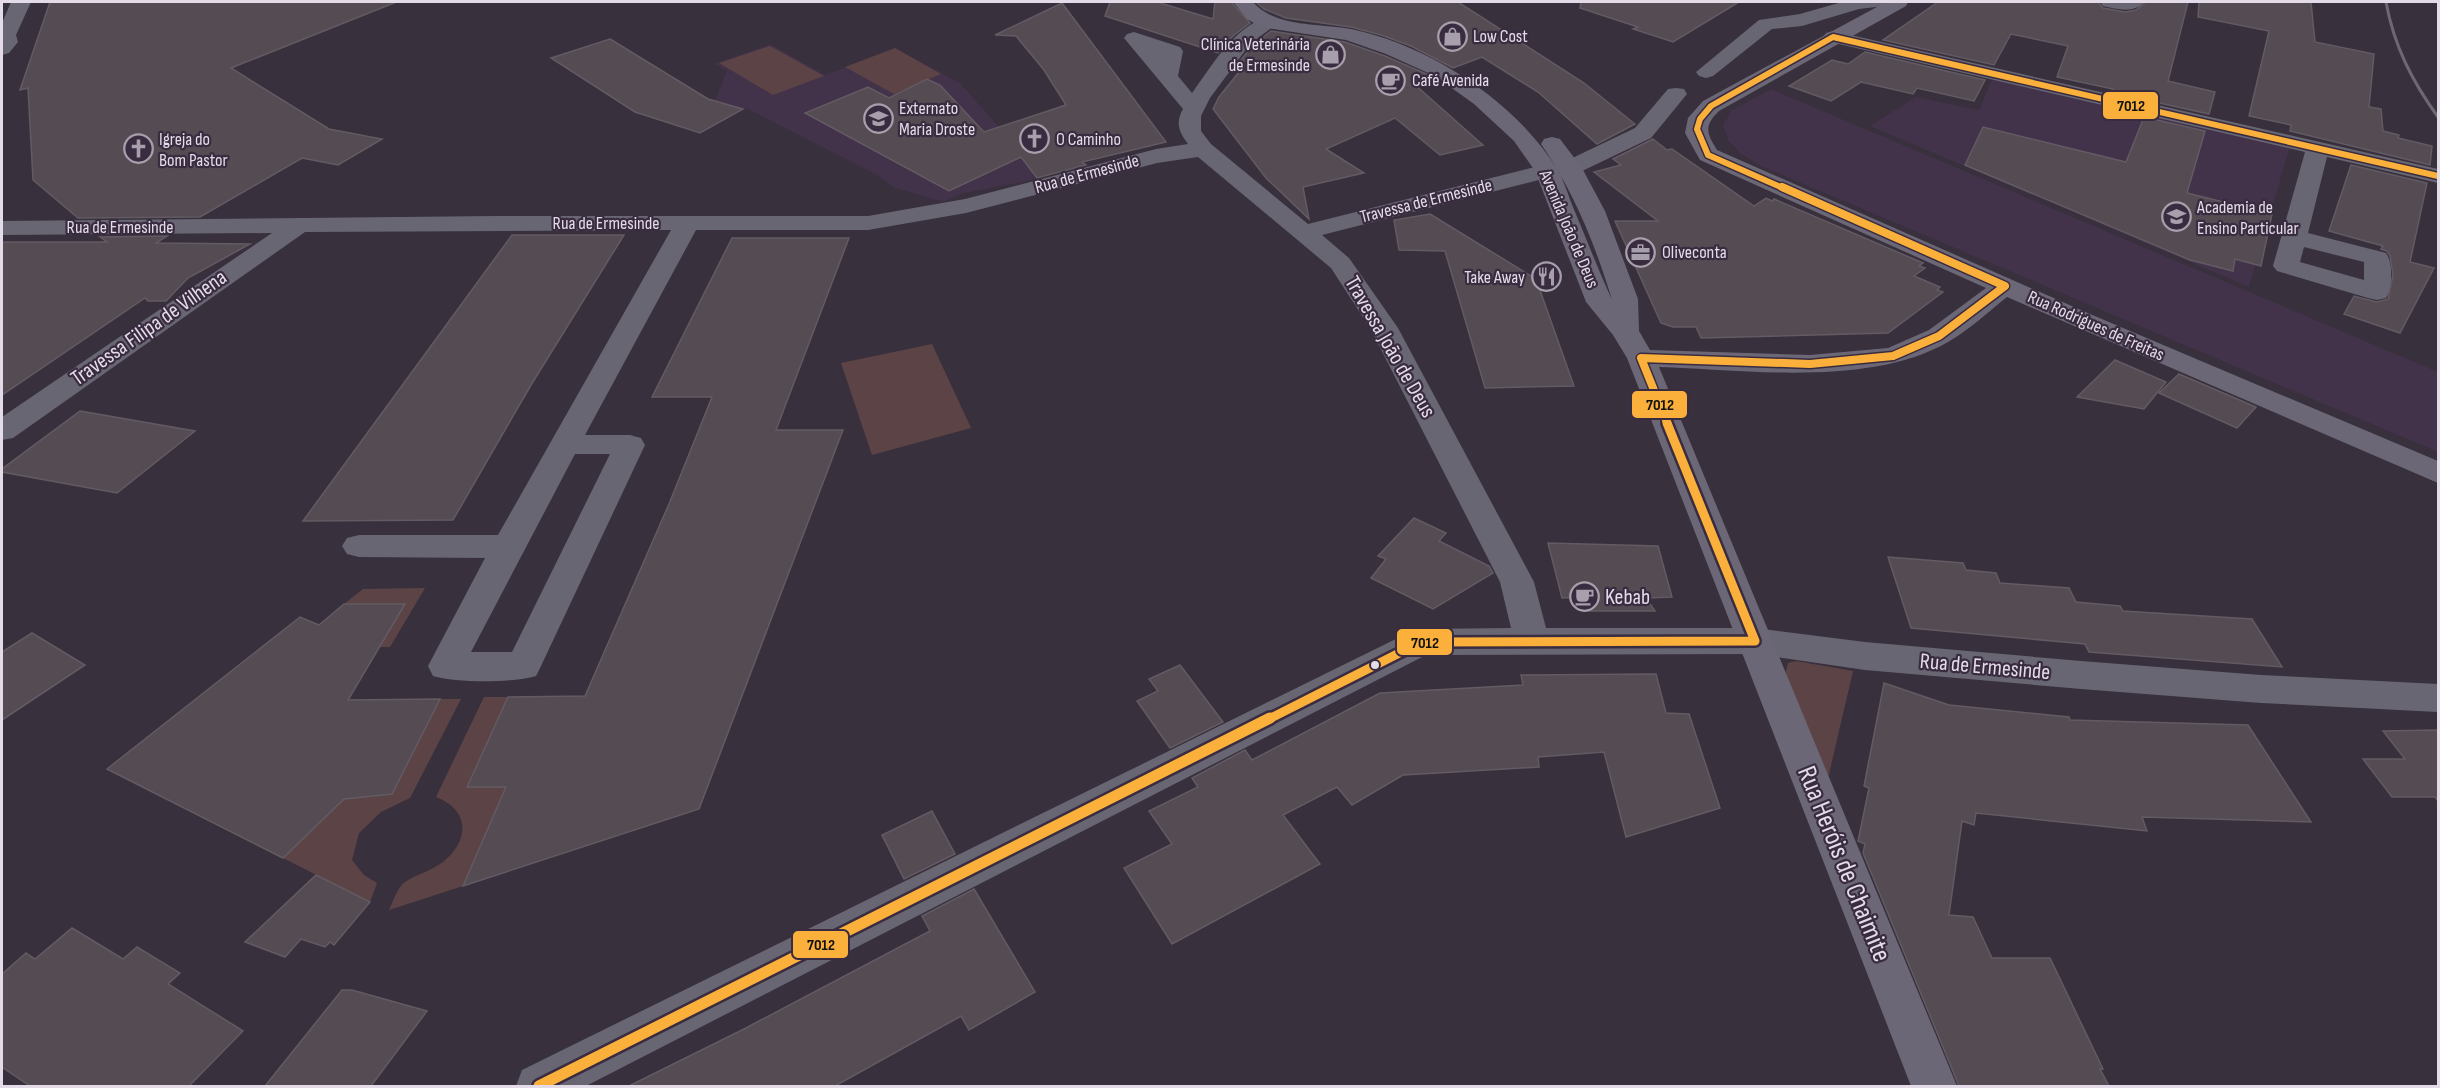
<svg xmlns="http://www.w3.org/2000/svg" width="2440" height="1088" font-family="'Sofia Sans Condensed',sans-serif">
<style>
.built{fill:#42324a}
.green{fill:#5c4446}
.building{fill:#544b53;stroke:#635b63;stroke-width:1.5}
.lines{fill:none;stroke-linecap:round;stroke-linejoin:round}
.street{fill:#686673;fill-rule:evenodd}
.secondary{fill:#6b6776;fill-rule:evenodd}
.rail{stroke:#6d6873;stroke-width:3}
.bus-1-far3-casing{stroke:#392c40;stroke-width:9}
.bus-1-far2-casing{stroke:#392c40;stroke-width:11}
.bus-1-far1-casing{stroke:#392c40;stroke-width:14}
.bus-1-casing{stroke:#392c40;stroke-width:16}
.bus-1-far3{stroke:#fbb03b;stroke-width:6}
.bus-1-far2{stroke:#fbb03b;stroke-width:8}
.bus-1-far1{stroke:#fbb03b;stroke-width:9}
.bus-1{stroke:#fbb03b;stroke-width:11}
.bus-dot{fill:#e3dbe7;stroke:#392c40;stroke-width:2}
.labels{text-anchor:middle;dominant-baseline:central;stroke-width:4.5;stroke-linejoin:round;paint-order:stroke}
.far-poi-label{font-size:18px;fill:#e3dbe7;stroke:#392c40;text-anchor:start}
.far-street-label{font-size:18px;fill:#e3dbe7;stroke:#392c40}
.street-label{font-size:22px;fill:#e3dbe7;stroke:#392c40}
.poi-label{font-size:22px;fill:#e3dbe7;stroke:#392c40;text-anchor:start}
.near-street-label{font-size:27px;fill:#e3dbe7;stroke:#392c40}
.line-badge{stroke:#392c40;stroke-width:2}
.pale-badge-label{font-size:16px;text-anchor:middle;font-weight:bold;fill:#111}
</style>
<rect width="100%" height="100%" fill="#38303c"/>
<g class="built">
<polygon points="770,44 825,75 895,48 960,83 999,127 1037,179 960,194 944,202 895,188 877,175 748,109 714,102 727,71 714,64"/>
<polygon points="1992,79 2290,146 2249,287 1870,126 1916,97 1979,110"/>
<polygon points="1771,89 2438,372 2438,452 1761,166 1740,153 1728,140 1723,125 1732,110"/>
</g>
<g class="green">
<polygon points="770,46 824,76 773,95 719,63"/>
<polygon points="895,48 941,74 894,94 845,67"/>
<polygon points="932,344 971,428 872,455 841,363"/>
<polygon points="425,588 390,647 379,647 405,604 344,604 363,589"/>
<polygon points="1796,661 1853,671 1825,791 1784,679 1788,663"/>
<path d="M484,697H508L467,786L506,787L463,886L389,910C393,902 398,886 405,882C417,874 431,871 443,862C470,840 470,810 436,797Z"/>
<polygon points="440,699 461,699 410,798 381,812 359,833 352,860 364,875 377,883 370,902 283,858 344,799 392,794"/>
</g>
<g class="building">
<polygon points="50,2 393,2 394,3 231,68 329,129 382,139 338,165 302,158 200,217 78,218 33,180 28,88 20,90"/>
<polygon points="1110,2 1157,2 1213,19 1215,2 1231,2 1250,23 1233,36 1218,53 1105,16"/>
<polygon points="1256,2 1458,2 1584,83 1635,124 1597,144 1538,92 1482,57 1453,68 1411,46 1381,35 1351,27 1286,18 1264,9"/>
<polygon points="1581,2 1739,2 1673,42 1633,29 1638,27 1580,8"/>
<polygon points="1938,2 2098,2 2103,8 2125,12 2136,10 2146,2 2188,2 2168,81 2215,92 2209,114 2150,101 2150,99 2112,91 2113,89 2057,77 2068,46 2011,34 1994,65 1883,40"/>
<polygon points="2199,2 2311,2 2315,42 2374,54 2369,107 2381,109 2383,131 2399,135 2398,138 2432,146 2430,165 2290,131 2291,125 2249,116 2269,31 2198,17"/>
<polygon points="1062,3 1166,142 1082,162 1086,165 1037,178 1021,157 949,191 805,113 868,87 889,98 927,79 940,85 984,132 1066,105 1044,70 1016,36 995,35"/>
<polygon points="1271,31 1345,42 1385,56 1431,76 1413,83 1483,145 1440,155 1395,118 1326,149 1364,173 1303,187 1309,219 1266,178 1213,109 1219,97 1247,62 1241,60 1252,46"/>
<polygon points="610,39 708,99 743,109 700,133 635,112 551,58"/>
<polygon points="1865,52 1985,80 1974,101 1917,88 1913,94 1861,82 1831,101 1789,86 1832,60 1848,64"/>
<polygon points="2144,117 2205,131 2187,193 2272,214 2261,266 2235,259 2233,271 2190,260 1965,165 1983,127 2126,162"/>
<polygon points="1653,139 1667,150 1672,149 1754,206 1766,198 1772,201 1774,199 1923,263 1919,266 1925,268 1914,276 1940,287 1937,290 1943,292 1888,333 1701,338 1696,327 1673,327 1661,323 1615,221 1658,221 1594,172 1621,165 1613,159"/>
<polygon points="2351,165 2427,183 2410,262 2434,268 2400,333 2344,314 2354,296 2377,302 2388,299 2393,275 2390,256 2387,251 2381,249 2383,246 2329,231"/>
<polygon points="1430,214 1536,279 1574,386 1485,388 1445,251 1399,250 1394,220"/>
<polygon points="512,235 624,235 531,385 453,520 303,521"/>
<polygon points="167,236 156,243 250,244 188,278 166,301 148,301 145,298 2,395 2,242 107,242 100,237"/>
<polygon points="732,238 849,238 776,430 843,430 699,809 463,886 506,787 467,787 508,697 585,696 669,504 712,397 652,397"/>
<polygon points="2115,360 2166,382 2144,409 2077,397"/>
<polygon points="2179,374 2256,407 2237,428 2159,393"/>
<polygon points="80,411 195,431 117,493 2,472 2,469"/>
<polygon points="1414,518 1446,533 1439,541 1489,566 1493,573 1433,609 1371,578 1386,559 1378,556"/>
<polygon points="1548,543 1658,546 1672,597 1646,598 1655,611 1583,611 1584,597 1562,598"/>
<polygon points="1888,557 1963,563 1966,570 1996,573 2000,583 2069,588 2076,602 2120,606 2123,611 2252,619 2282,667 2089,652 2085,644 1911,628"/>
<polygon points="344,604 405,604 348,700 440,699 392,794 344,799 283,858 107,769 300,617 319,625"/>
<polygon points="32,633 85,665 2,720 2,652"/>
<polygon points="1180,665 1223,722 1170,748 1137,701 1158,691 1149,679"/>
<polygon points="1656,674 1666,713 1689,714 1720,808 1626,837 1604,752 1538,757 1539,767 1403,775 1352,805 1337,787 1283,815 1320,864 1172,944 1124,868 1172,844 1149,811 1198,787 1192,778 1245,750 1252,760 1380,693 1523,685 1521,675"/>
<polygon points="1884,683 1949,705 2069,717 2070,720 2248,725 2311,822 2142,817 2147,831 1976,813 1974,825 1962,821 1949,915 1973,917 1992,958 2050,958 2103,1069 2100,1069 2109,1086 1959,1086 1863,853 1865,844 1858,841 1869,788 1864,786"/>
<polygon points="2439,730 2439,802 2435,797 2392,797 2363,759 2405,759 2383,731"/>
<polygon points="932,811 955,854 904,879 882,835"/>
<polygon points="316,875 370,902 334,945 330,942 325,947 301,939 285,957 245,942"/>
<polygon points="974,889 1035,992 969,1030 961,1016 835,1086 629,1086 744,1029 930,931 922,916"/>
<polygon points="72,928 123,959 137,947 180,973 168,984 243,1031 189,1086 30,1086 2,1067 2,974 26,953 35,959"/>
<polygon points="342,990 352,990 427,1011 371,1086 265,1086"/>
</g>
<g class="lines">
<g class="street">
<polygon points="11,2 31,2 16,35 18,42 9,53 2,55 2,23"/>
<polygon points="1842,2 1887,2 1884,6 1859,9 1802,26 1772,29 1713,76 1706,78 1699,76 1696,72 1759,20 1800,14"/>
<path d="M2100,2H2144C2134,14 2117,9 2103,6Z"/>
<path d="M1268,17L1275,19L1278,23L1250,44L1210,98L1201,116V131L1211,144L1308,224L1547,164L1555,166L1559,171L1555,176L1322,235L1349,258L1398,328L1534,582L1546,628H1755L1865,642L2081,661L2261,675L2438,684V712L2261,703L2081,689L1865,670L1755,654L1426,655L586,1086H516L522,1070L1408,633L1421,629L1511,628L1500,582L1370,328L1331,268L1198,157L1157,163L966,213L868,230H696L585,435H630L641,438L645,445L541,666L536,676C513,683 456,683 433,676L428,666L485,558L359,557L347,554L342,546L347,538L359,535H498L671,230L305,232L13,438L2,440V417L272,233L2,235V221L496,216H868L965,199L1156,149L1188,144C1179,132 1175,123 1183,109L1124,38L1127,34L1134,32L1180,47L1183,51L1178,76L1192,93C1212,66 1234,26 1268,17ZM575,454H610L512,652H471Z"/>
<path d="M1833,31L2438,169V183L2327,157L2308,233L2386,253C2393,262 2393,288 2386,298L2377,300L2368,298L2277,271L2273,266L2305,152L1826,41L1823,37L1826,33ZM2304,247L2364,262V280L2300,262Z"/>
<polygon points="1676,88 1684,89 1687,94 1651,138 1578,173 1570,175 1562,173 1558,168 1562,163 1635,128 1668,89"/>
</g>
<path class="secondary" d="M1233,2H1253C1276,28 1319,23 1351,29C1429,45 1515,101 1557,169C1564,180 1568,195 1573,207C1586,238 1598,269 1612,300C1595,244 1574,192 1541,144L1544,139L1552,137L1560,139L1582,168L1605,211L1638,299L1639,331L1650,350L1810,355L1888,348L1929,330L1986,288L1700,160L1685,133L1688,118L1703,101L1886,2H1908L1906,6L1719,111C1703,127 1707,133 1717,150L2090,314L2438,461V483L2007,297C1988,312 1969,330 1948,342C1870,387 1747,370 1659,367L1957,1086H1911L1627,358L1613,335L1586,302L1535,171L1514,141L1474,104L1435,76L1386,54L1346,40L1261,27L1247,19Z"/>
<path class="rail" d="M2386,2C2394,46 2412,81 2438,117"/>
<defs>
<polyline id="bus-1-far3" points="1785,189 1708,155 1697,129 1700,119 1711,106 1833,37 2438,176"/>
<polyline id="bus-1-far2" points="1668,425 1641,358 1810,364 1893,356 1939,336 2005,286 1782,187"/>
<polyline id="bus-1-far1" points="1267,720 1421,642 1755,641 1667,423"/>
<polyline id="bus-1" points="539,1086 1270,718"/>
</defs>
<use href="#bus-1-far3" class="bus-1-far3-casing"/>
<use href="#bus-1-far2" class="bus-1-far2-casing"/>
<use href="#bus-1-far1" class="bus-1-far1-casing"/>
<use href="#bus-1" class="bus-1-casing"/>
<use href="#bus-1-far3" class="bus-1-far3"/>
<use href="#bus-1-far2" class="bus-1-far2"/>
<use href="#bus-1-far1" class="bus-1-far1"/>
<use href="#bus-1" class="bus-1"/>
</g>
<defs>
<symbol id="shop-ring" viewBox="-11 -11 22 22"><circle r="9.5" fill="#392c40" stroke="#a79fab" stroke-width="1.5"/><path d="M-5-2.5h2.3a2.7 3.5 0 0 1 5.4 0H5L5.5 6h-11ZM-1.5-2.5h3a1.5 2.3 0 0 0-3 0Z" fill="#a79fab"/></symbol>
<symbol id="cafe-ring" viewBox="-11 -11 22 22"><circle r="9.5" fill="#392c40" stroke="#a79fab" stroke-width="1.5"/><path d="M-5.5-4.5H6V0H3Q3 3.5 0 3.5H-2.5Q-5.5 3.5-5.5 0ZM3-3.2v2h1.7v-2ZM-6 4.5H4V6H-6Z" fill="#a79fab"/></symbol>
<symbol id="school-ring" viewBox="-11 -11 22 22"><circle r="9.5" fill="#392c40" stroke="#a79fab" stroke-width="1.5"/><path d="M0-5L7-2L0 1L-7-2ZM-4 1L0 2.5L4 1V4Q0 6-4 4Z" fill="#a79fab"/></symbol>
<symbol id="church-ring" viewBox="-11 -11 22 22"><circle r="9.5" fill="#392c40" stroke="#a79fab" stroke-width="1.5"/><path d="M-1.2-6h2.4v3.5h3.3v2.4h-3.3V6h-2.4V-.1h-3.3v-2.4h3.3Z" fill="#a79fab"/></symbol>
<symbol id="office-ring" viewBox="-11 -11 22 22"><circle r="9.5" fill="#392c40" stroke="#a79fab" stroke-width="1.5"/><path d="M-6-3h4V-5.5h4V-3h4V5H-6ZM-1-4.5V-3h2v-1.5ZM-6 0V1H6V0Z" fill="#a79fab"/></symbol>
<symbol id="restaurant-ring" viewBox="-11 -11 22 22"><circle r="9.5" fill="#392c40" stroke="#a79fab" stroke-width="1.5"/><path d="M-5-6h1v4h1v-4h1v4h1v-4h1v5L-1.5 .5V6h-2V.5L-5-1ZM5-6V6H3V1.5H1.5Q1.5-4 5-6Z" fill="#a79fab"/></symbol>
</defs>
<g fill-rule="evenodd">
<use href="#shop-ring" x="1436" y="20" width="33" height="33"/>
<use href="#shop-ring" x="1314" y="38" width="33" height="33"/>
<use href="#cafe-ring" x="1374" y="64" width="33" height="33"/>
<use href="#school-ring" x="862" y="102" width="33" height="33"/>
<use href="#church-ring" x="1018" y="122" width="33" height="33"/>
<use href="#church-ring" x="122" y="132" width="33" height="33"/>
<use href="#school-ring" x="2160" y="200" width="33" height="33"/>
<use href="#office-ring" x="1624" y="236" width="33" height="33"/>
<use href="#restaurant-ring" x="1530" y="260" width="33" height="33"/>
<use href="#cafe-ring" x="1568" y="580" width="33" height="33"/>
</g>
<circle class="bus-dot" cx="1375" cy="665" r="5"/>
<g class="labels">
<g class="far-poi-label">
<text x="1473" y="36">Low Cost</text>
<text x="1310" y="44" text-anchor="end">Clínica Veterinária<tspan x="1310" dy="21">de Ermesinde</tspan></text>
<text x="1412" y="80">Café Avenida</text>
<text x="899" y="108">Externato<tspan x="899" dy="21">Maria Droste</tspan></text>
<text x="159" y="139">Igreja do<tspan x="159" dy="21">Bom Pastor</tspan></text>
<text x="1056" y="139">O Caminho</text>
<text x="2197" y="207">Academia de<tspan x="2197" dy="21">Ensino Particular</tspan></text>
<text x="1662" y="252">Oliveconta</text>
<text x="1525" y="277" text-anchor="end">Take Away</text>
</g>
<g class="far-street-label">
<text transform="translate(1087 174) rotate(-15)">Rua de Ermesinde</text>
<text transform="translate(1426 201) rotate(-14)">Travessa de Ermesinde</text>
<text x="606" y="223">Rua de Ermesinde</text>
<text x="120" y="227">Rua de Ermesinde</text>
<text transform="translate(1569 229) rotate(67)">Avenida João de Deus</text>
<text transform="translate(2096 326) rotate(24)">Rua Rodrigues de Freitas</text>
</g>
<g class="street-label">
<text transform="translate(149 328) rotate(-35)">Travessa Filipa de Vilhena</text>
<text transform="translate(1390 347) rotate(60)">Travessa João de Deus</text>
<text transform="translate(1985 667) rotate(5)">Rua de Ermesinde</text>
</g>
<g class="poi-label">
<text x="1605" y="597">Kebab</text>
</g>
<g class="near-street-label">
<text transform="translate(1844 864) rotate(68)">Rua Heróis de Chaimite</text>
</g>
</g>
<g class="line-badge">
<rect x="2102" y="91" width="57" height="29" rx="6" fill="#fbb03b"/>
<rect x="1631" y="390" width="57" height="29" rx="6" fill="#fbb03b"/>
<rect x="1396" y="628" width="57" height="28" rx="6" fill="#fbb03b"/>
<rect x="792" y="930" width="57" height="29" rx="6" fill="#fbb03b"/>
</g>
<g class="pale-badge-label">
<text x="2131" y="111">7012</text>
<text x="1660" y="410">7012</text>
<text x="1425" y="648">7012</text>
<text x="821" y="950">7012</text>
</g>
<rect width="2440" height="1088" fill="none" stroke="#e3dbe7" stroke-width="6"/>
</svg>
